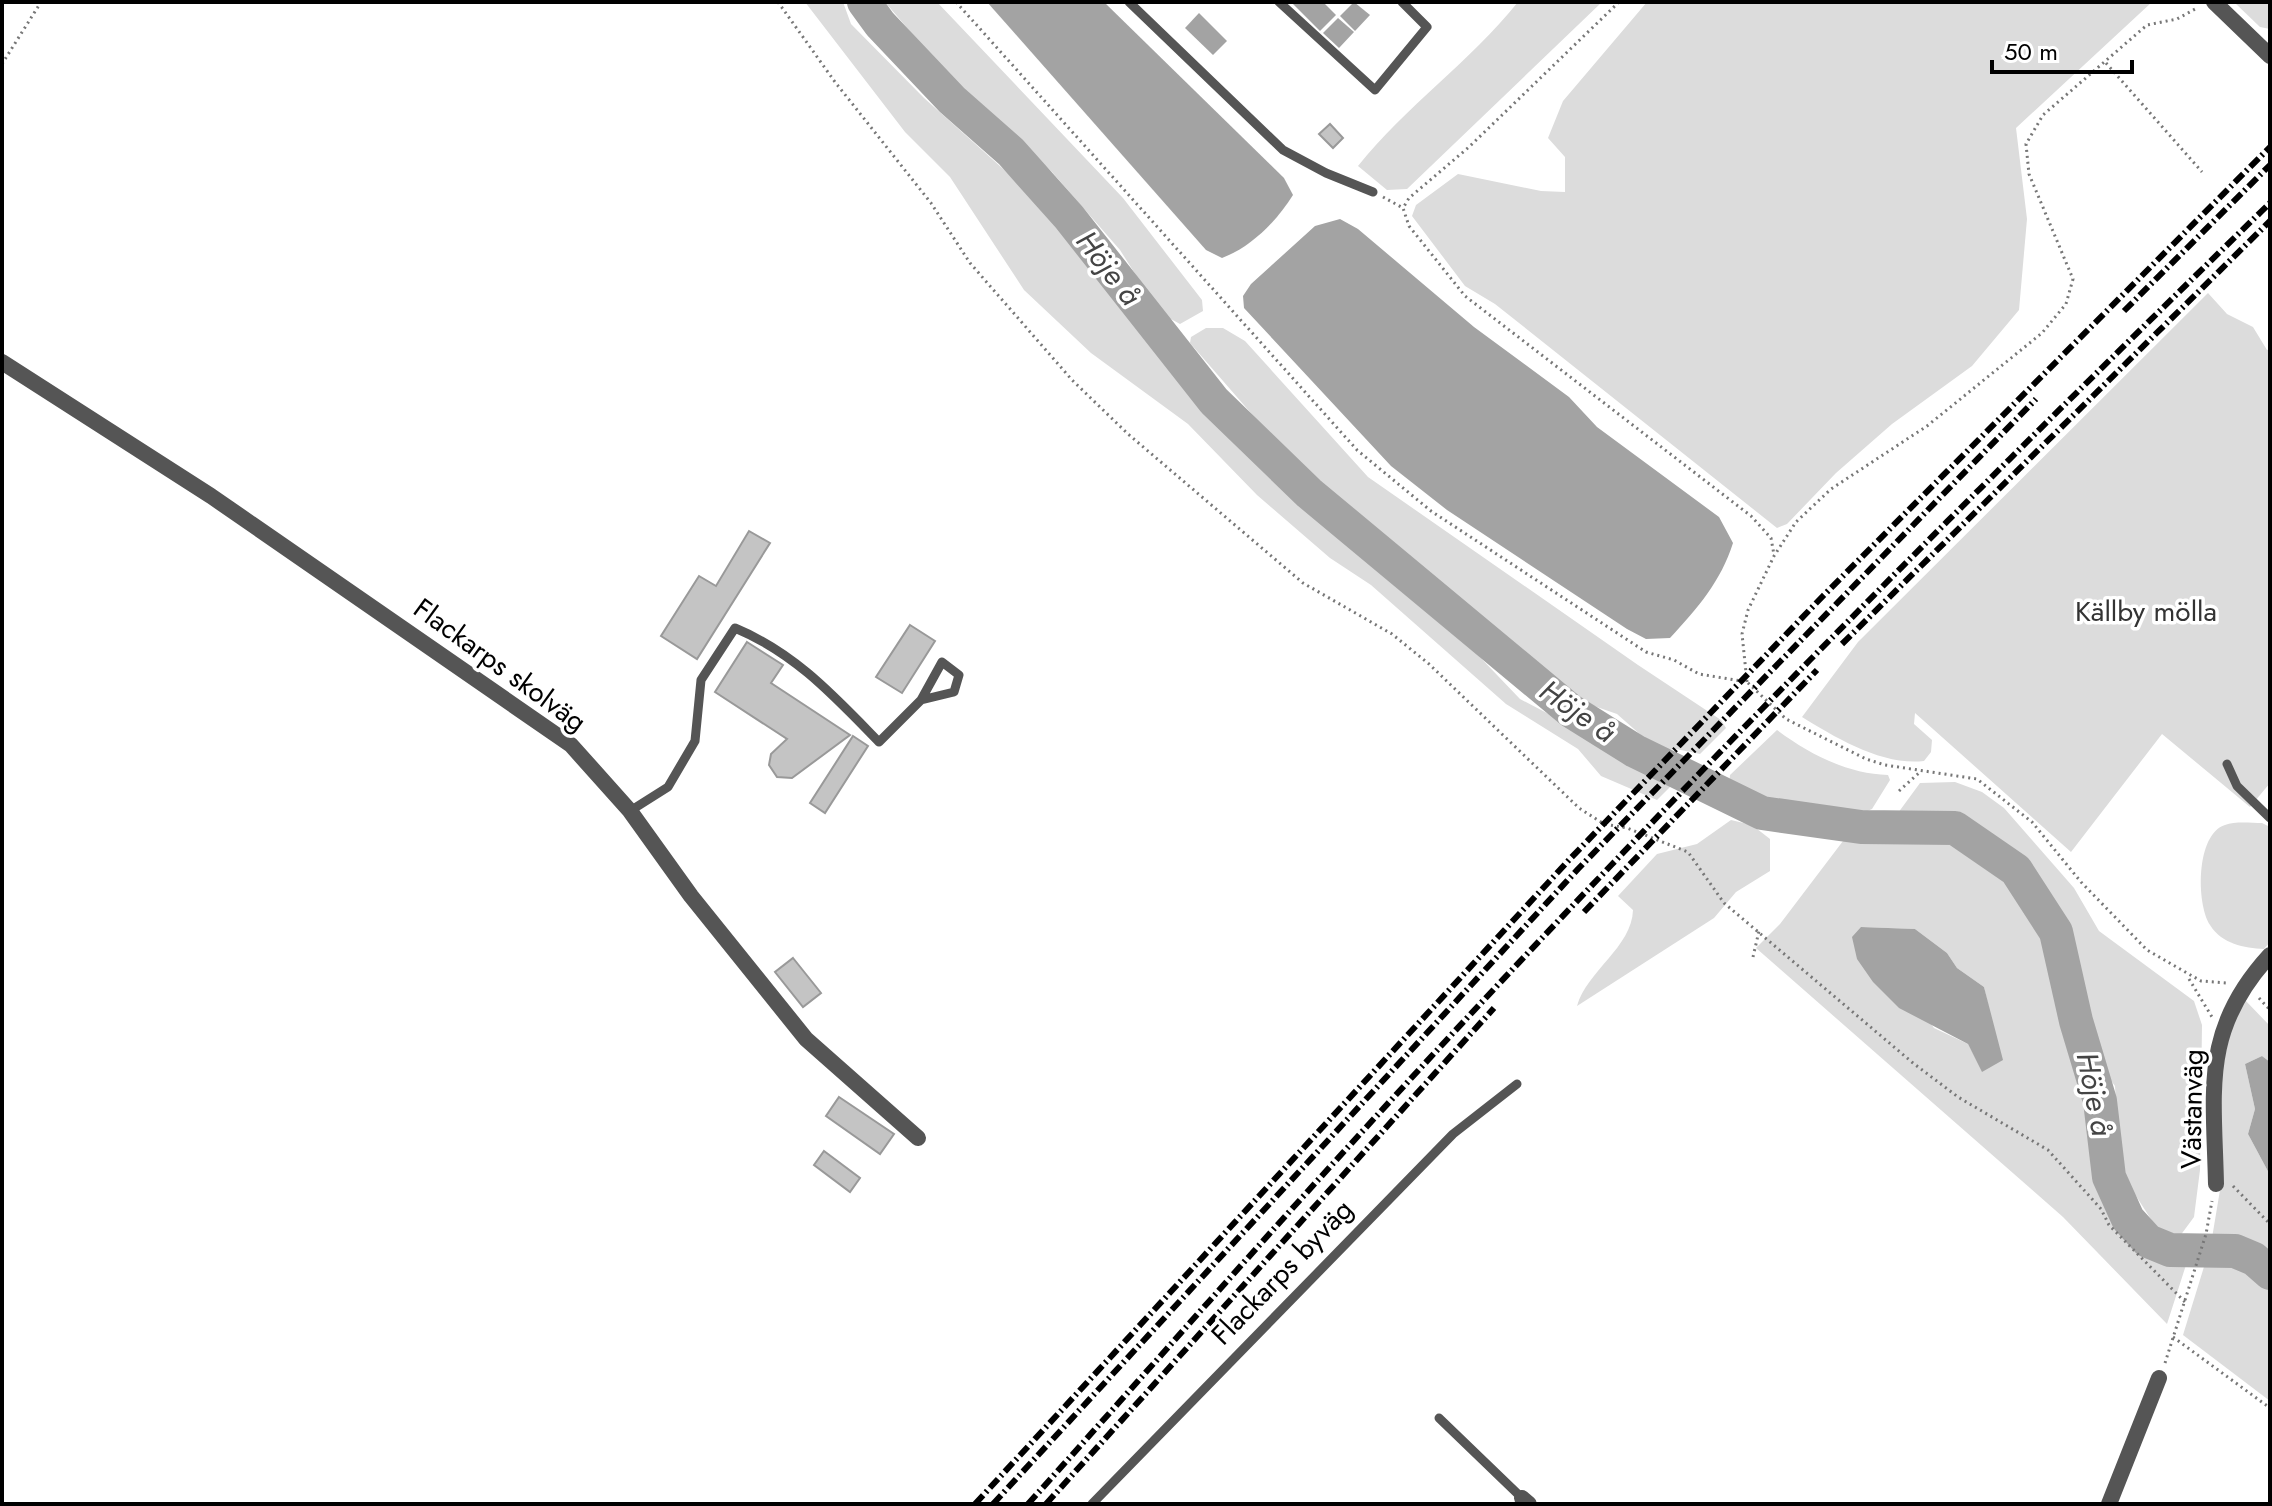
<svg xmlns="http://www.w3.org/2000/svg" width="2272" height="1506" font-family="Jost,sans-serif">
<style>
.green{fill:#dcdcdc;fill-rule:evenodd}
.water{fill:#a3a3a3}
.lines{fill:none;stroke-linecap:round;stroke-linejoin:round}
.river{stroke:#a3a3a3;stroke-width:34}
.building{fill:#c4c4c4;stroke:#999;stroke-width:2}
.path{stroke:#777;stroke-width:3;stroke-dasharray:2 4;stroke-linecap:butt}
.lane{stroke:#555;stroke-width:9}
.street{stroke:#555;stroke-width:16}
.rail{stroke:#000;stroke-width:6;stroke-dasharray:12 4 2 4;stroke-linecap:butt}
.labels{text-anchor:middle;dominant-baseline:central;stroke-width:7;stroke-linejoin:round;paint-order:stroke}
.park-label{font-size:28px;fill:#333;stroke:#fff}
.street-label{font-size:28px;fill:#000;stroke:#fff}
.water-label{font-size:30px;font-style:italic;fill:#444;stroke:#fff}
</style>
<rect width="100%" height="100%" fill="#fff"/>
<g class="green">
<polygon points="805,2 843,2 851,24 924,98 1049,210 1133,321 1200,398 1255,458 1322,521 1366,560 1432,607 1520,699 1676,781 1657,800 1601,776 1578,749 1506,704 1371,585 1330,558 1257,495 1188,424 1091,353 1024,290 950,177 905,132"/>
<polygon points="885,2 937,2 1123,198 1202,300 1203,311 1180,324 1160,313 1120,250 1052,172 943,70"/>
<path d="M1518,2H1602L1407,189L1387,190L1358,166C1406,106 1470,62 1518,2Z"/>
<polygon points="1647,2 2152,2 2016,128 2027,219 2019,310 1972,366 1892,424 1836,473 1787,524 1777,528 1495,304 1465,286 1412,216 1416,205 1458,174 1541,191 1565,192 1565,157 1548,138 1563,101"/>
<polygon points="2234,2 2270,2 2270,29 2260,27"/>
<path d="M2208,293L2227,314L2253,327L2267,350L2270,349V783L2250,807L2162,734L2071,852L1915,713L1914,724L1932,740L1931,752L1924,761C1883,766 1836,738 1802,717L1858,642Z"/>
<polygon points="1206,328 1223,328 1245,341 1368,477 1638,665 1721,720 1726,728 1700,754 1676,749 1659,751 1617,714 1574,699 1556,682 1531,669 1487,623 1343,505 1270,435 1190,343 1191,337"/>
<path d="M1777,730C1809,754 1848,774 1888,775L1890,780L1872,809L1853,817L1737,793L1729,785L1730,775Z"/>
<polygon points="1955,782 1982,792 2004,808 2074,888 2099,931 2194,1001 2202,1025 2200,1170 2194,1217 2180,1236 2156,1227 2127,1182 2119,1156 2115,1086 2102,1068 2089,1036 2062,926 2047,892 2010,847 1990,833 1934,816 1905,817 1898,813 1920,783"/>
<path d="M1731,820L1752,825L1770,839V871L1736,892L1714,918L1577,1006C1587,971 1632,947 1633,910L1618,896L1657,854L1697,844Z"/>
<path d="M2262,823L2270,827V942L2264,949C2244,948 2222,944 2210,925C2196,903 2196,834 2225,825C2235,821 2251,823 2262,823Z"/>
<path d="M1916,835C1933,838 1954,839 1970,846C2040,877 2051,970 2068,1035C2075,1060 2084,1085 2089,1111C2097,1160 2094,1224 2146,1253C2158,1260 2173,1260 2186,1265L2167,1324L2063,1217L1756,948L1780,924L1843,841ZM1862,927L1915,929L1947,953L1957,968L1984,987L1989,1009L1983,1072L1968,1044L1934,1028Z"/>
<polygon points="2244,999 2270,1026 2270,1062 2262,1056 2245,1064 2255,1109 2248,1134 2270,1175 2270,1401 2183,1335 2211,1244 2221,1184 2221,1044"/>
</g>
<g class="water">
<path d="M987,2H1104L1284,178L1293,195C1276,222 1251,247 1222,258L1206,250Z"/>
<polygon points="1291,2 1323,2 1336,15 1320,31"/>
<polygon points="1354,2 1370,15 1355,31 1340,16"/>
<polygon points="1199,13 1227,41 1213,55 1185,28"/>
<polygon points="1338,18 1354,32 1339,48 1323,33"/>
<path d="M1340,219L1358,229L1474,327L1569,397L1597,427L1719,517L1733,543C1721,581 1698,608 1670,638L1646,639L1627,629L1447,510L1391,466L1244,308L1243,296L1251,284L1315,226Z"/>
<polygon points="1861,927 1915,929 1947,953 1957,968 1984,987 2003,1060 1982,1072 1968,1044 1899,1008 1873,982 1857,959 1852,937"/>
<polygon points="2262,1056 2270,1062 2270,1175 2248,1134 2255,1109 2245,1064"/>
</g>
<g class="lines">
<polyline class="river" points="864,2 880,24 952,100 1011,152 1069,217 1214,401 1309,493 1571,711 1635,751 1762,813 1861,827 1955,828 2016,870 2056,932 2076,1021 2100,1101 2109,1177 2128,1219 2148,1241 2170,1250 2235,1251 2254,1259 2270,1273"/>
</g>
<g class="building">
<polygon points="1330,124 1343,138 1333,148 1319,134"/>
<polygon points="749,531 770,543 697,659 661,636 699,576 716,586"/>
<polygon points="910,625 935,641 902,693 876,677"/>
<polygon points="747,642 783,665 771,683 850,735 792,778 777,777 769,765 771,754 787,739 715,692"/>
<polygon points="853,736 868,746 825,813 810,803"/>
<polygon points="793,958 821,993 803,1007 775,972"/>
<polygon points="839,1097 894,1134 880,1154 826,1116"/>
<polygon points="824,1151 860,1178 850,1192 814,1165"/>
</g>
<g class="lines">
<g class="path">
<polyline points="778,2 835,82 931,203 970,263 1072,380 1128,434 1303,583 1392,634 1429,664 1579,808 1604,824 1627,828 1688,852 1724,903 1913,1063 1958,1097 2048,1150 2101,1209 2109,1225 2186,1303"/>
<polyline points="956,2 1357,450 1431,511 1646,652 1674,660 1699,674 1747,682 1786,719 1866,759 1885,765 1977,779 2032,822 2081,882 2147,950 2201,981 2227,983"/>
<polyline points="1619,2 1469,147 1409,198 1403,208 1409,226 1465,296 1751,516 1771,538 1774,555"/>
<polyline points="2106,63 2202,172"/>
<polyline points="2,64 41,2"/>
<polyline points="1383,197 1403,208"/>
<polyline points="1747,682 1742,634 1748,610 1774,556 1796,522 1831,489 1927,426 2042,333 2066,304 2073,279 2029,174 2026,144 2043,115 2147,25 2177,19 2197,8"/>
<polyline points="1899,791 1920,772"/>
<polyline points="1753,957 1759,931"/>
<polyline points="2189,979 2212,1017"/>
<polyline points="2259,998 2270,1010"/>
<polyline points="2233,1186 2270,1224"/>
<polyline points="2173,1337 2270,1408"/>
<polyline points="2165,1363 2206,1234 2212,1201"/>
</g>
<g class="lane">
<polyline points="1129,2 1283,150 1326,173 1373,192"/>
<polyline points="1279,2 1375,90 1427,27 1402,2"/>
<polyline points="2227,764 2237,786 2270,818"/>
<path d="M630,811L668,787L695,741L701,680L735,628C795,653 834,696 879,742L921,700L954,692L959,675L942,662L921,700"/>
<polyline points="1439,1418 1522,1498"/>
<polyline points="1092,1504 1453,1134 1517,1084"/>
</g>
<g class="street">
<polyline points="2214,2 2270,56"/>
<polyline points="2,362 211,496 571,745 630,811 691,896 806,1039 918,1138"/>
<path d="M2216,1184C2214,1089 2201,1030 2270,955"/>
<polyline points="1522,1498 1529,1504"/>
<polyline points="2109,1504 2159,1378"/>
</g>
<g class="rail">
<polyline points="2124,311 2270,165"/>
<polyline points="1842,644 2270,221"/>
<polyline points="1584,912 1817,670"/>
<polyline points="975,1504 1569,860 1823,596 2270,147"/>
<polyline points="993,1504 1578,869 2036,399"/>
<path d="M1028,1504C1139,1381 1248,1256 1360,1134C1653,813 1959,506 2270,203"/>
<polyline points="1046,1504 1494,1008"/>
</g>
</g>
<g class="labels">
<g class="park-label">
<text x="2146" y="611">Källby mölla</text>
</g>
<g class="street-label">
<text transform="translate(500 665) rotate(36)">Flackarps skolväg</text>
<text transform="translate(2192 1109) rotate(-89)">Västanväg</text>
<text transform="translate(1282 1272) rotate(-46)">Flackarps byväg</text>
</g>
<g class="water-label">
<text transform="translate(1109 268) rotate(52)">Höje å</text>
<text transform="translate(1578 711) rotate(35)">Höje å</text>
<text transform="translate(2095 1094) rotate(79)">Höje å</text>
</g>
</g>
<rect width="2272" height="1506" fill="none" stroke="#000000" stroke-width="8"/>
<path d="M1992 60v12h140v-12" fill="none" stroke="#000000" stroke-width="4"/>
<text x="2004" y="60" font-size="24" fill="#000000" stroke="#ffffff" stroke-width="6" paint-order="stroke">50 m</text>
</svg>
